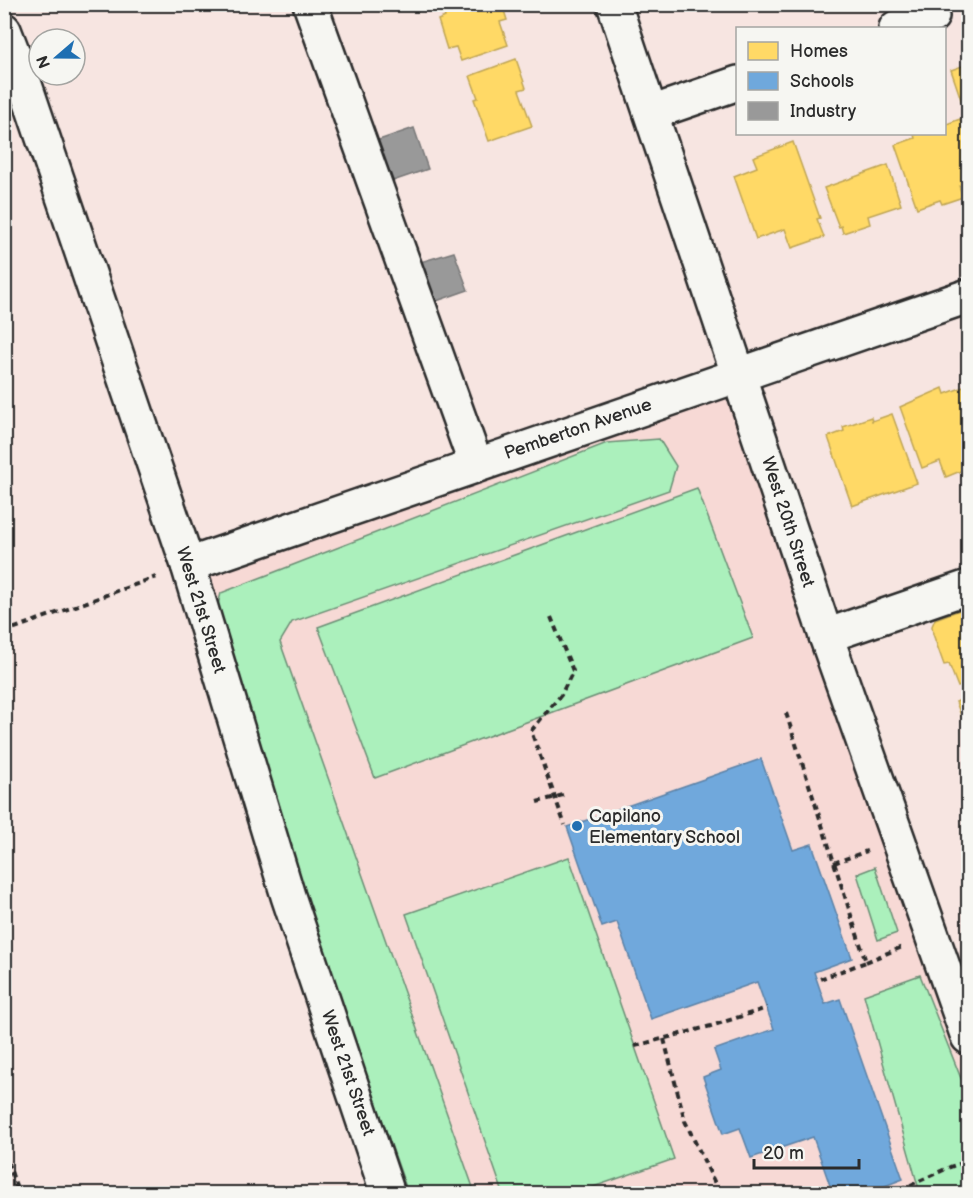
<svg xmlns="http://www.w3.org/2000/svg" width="973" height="1198" font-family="'Balsamiq Sans',sans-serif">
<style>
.built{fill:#f7d9d5}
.green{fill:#abf0bc;stroke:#6b8e74;stroke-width:1.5}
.homes{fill:#ffd966;stroke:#bfa554;stroke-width:1.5}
.schools{fill:#6fa8dc;stroke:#5b82a7;stroke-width:1.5}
.industry{fill:#999;stroke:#787878;stroke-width:1.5}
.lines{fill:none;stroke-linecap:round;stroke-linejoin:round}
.minor-casing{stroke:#2b2b2b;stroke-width:38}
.path{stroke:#2b2b2b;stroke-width:4;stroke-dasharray:6 4.5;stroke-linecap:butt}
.minor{stroke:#f6f6f2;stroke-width:33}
.poi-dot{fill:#1f6fb2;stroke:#f6f6f2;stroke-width:2}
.labels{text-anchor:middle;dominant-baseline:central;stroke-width:6;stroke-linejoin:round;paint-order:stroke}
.street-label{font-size:18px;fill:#2b2b2b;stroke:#f6f6f2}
.poi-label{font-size:18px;fill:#2b2b2b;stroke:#f6f6f2;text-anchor:start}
</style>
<rect width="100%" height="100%" fill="#f7e5e1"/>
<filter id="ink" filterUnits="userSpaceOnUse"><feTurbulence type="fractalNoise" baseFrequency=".0167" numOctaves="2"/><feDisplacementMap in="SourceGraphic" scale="12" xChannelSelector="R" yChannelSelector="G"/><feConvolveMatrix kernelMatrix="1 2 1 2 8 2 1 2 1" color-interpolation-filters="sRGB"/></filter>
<g filter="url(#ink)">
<polygon class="built" points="727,394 968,1070 968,1193 400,1193 187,583"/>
<g class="green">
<polygon points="659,439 676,466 669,490 292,622 280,642 475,1193 408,1193 211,632 221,593 607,443"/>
<polygon points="697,488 753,638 375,778 318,627"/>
<polygon points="569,857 674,1159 576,1193 503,1193 406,914"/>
<polygon points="875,867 897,933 878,940 857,874"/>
<polygon points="920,975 968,1096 968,1193 920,1193 864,995"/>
</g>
<g class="homes">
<polygon points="454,4 502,4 507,20 500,22 508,45 461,61 456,47 447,49 438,20 445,17 442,8"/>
<polygon points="516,59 526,88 519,90 532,126 489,141 474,99 478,98 470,76"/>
<polygon points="968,64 968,120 951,70"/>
<polygon points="960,119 968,143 968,182 959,186 963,197 942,204 940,200 917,208 895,145 915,138 914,135 918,134 944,134 944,125"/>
<polygon points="793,142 820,218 817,219 824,237 792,248 785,229 756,239 734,176 757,167 753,157"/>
<polygon points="888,165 901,205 868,216 870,224 843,233 841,226 839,227 824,188"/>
<polygon points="966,386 968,394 968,468 946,477 940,461 922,468 900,407 943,388 945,394"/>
<polygon points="892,414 917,483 852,506 828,437 844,431 843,427 871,417 872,421"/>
<polygon points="968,607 968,683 958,687 949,664 944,665 933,634 932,626 935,619"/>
<polygon points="968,697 968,734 956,702"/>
</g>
<polygon class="schools" points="761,759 793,850 812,844 852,958 814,972 825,1004 840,999 903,1179 864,1194 833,1194 813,1137 751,1158 740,1128 723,1134 703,1077 721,1070 714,1050 774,1029 757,982 651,1019 617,922 602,927 567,827"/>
<g class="industry">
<polygon points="414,128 428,169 387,183 373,142"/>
<polygon points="454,252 468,290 428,304 414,264"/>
</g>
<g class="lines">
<defs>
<g id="minor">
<polyline points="310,4 476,465"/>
<polyline points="614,4 826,636 968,1037"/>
<polyline points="896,28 932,16"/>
<polyline points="4,30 24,82 188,565 288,896 388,1194"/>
<polyline points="651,113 738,83"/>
<polyline points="188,565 968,296"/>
<polyline points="826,636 968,587"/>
</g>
</defs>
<use href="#minor" class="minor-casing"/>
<g class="path">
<polyline points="551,617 573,671 561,695 531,731 565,825"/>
<polyline points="4,632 156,577"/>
<polyline points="786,713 866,962 817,980"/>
<polyline points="537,802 567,794"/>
<polyline points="834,863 867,851"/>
<polyline points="866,962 902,947"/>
<polyline points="664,1039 685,1121 720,1194"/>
<polyline points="635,1046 711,1026 767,1008"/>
<polyline points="4,1152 19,1194"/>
<polyline points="891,1194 950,1167 968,1161"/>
</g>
<use href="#minor" class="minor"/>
</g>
</g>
<circle class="poi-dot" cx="577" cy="826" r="6"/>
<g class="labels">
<g class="street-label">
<text transform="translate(578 429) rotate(-19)">Pemberton Avenue</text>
<text transform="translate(788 522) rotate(72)">West 20th Street</text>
<text transform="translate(201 610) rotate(73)">West 21st Street</text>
<text transform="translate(348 1073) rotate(71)">West 21st Street</text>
</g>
<g class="poi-label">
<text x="589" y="816">Capilano<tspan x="589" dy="21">Elementary School</tspan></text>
</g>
</g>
<rect width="973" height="1198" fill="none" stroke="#f6f6f2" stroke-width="24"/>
<rect x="12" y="12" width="949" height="1174" fill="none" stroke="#2b2b2b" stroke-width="2" filter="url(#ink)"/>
<rect x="736" y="27" width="210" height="108" fill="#f6f6f2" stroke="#a5a5a2" stroke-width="1.5"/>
<rect x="748" y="42" width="30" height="18" fill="#ffd966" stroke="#a5a5a2" stroke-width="1.5"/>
<text x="790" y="57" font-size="18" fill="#2b2b2b">Homes</text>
<rect x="748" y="72" width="30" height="18" fill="#6fa8dc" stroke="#a5a5a2" stroke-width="1.5"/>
<text x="790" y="87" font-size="18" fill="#2b2b2b">Schools</text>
<rect x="748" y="102" width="30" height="18" fill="#999999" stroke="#a5a5a2" stroke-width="1.5"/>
<text x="790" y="117" font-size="18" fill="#2b2b2b">Industry</text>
<g transform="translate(57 57) rotate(250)"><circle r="28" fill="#f6f6f2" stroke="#a5a5a2" stroke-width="1.5"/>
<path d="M0-4.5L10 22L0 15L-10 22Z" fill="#1f6fb2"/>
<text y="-9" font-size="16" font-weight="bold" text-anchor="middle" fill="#2b2b2b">N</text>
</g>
<path d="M754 1159v9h105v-9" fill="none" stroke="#2b2b2b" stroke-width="3"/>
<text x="763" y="1159" font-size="18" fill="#2b2b2b" stroke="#f6f6f2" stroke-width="4.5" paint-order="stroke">20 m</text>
</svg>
